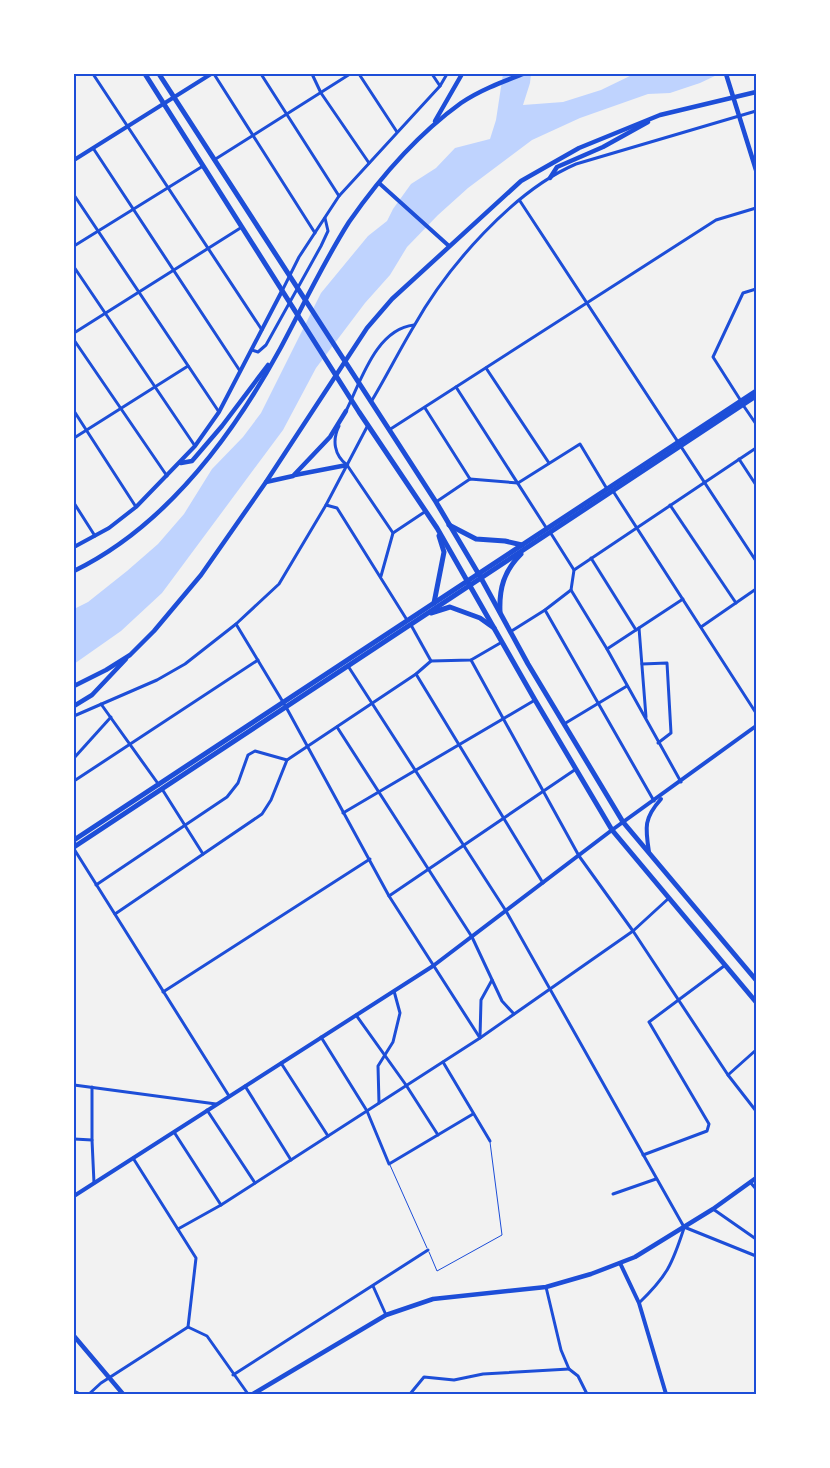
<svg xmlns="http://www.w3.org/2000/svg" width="830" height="1468" font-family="Rubik,sans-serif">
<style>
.water{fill:#bfd3fe}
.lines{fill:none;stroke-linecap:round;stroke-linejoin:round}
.service{stroke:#1d4ed8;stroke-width:1}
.minor{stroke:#1d4ed8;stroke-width:3}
.tertiary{stroke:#1d4ed8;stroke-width:4}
.secondary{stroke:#1d4ed8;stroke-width:4.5}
.primary{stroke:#1d4ed8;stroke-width:5}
.neatline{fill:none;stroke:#1d4ed8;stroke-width:2}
</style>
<rect width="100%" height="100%" fill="#f2f2f2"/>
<polygon class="water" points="503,74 531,74 530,83 523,105 563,102 601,90 634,74 719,74 700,83 670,93 648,94 580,118 532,140 468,188 438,215 407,247 390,275 365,303 316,368 283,430 162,593 121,631 74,664 74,609 88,602 127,571 158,544 184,514 212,469 243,437 261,413 321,293 368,236 387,221 393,209 411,184 436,168 455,148 490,139 496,120"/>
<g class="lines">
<g class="service">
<polyline points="390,1165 427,1248"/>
<polyline points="429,1252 437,1271 502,1235 490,1142"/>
</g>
<g class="minor">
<polyline points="93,74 262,330"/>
<polyline points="214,74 315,233"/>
<polyline points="261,74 339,196"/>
<polyline points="312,74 321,93 369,163"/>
<polyline points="359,74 397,132"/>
<polyline points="432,74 440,86"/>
<polyline points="93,148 240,371"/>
<polyline points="214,160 350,74"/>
<polyline points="74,195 219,412"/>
<polyline points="520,201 756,561"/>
<polyline points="74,246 203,166"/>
<polyline points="74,267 195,446"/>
<polyline points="282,291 299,257 339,196 440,86 447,74"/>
<polyline points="74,333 242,227"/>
<polyline points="74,340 167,476"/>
<polyline points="252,350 258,352 266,345 321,246 328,231 325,218"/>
<polyline points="486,368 549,463"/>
<polyline points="456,387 547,529"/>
<polyline points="741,401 713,357 743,293 756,289"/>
<path d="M371,402C386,377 399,351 414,326C447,267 513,191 576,164L756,111"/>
<polyline points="743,405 756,424"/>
<polyline points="425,408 470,479"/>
<polyline points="74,411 136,507"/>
<path d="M346,411C361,381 376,329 414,325"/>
<path d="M339,426C332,440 334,455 347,465L393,533"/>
<polyline points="389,430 716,220 756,208"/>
<polyline points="74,438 188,366"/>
<polyline points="739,459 756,485"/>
<polyline points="613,491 756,713"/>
<polyline points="436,502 470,479 518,483 580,444 607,489"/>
<polyline points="74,503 95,536"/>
<polyline points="326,505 337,508 407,620"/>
<polyline points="670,505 736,603"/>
<polyline points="550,532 574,570"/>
<polyline points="591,558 636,630"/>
<polyline points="381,576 393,533 426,511"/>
<polyline points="571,590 607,649 681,782"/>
<polyline points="545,610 654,801"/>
<polyline points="236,624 286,707 389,896 480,1038"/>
<polyline points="411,625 431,661"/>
<polyline points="701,627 756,589"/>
<polyline points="639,628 646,717"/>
<polyline points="510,632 545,610 571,590 574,570 756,448"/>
<polyline points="607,649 683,599"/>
<polyline points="471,660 579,856 633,931 728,1075 756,1111"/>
<polyline points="642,664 667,663 671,733 658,743"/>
<polyline points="348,666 506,911 684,1227"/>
<polyline points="416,674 543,883"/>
<polyline points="101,704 159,785"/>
<polyline points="74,716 157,680 185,664 236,624 279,584 326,505 368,425"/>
<polyline points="564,724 627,686"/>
<polyline points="337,727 472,937 502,1001 514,1014"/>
<polyline points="74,758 111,717"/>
<polyline points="74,781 258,660"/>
<polyline points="162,789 203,854"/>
<polyline points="343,813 535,700"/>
<polyline points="74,849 229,1096"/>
<polyline points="96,885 227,797 238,783 248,755 255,751 287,760"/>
<polyline points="389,896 576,769"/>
<polyline points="115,914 262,814 271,800 287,760 416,674 431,661 471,660 502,642"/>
<polyline points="163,992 370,859"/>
<polyline points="356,1015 406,1085 438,1135"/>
<polyline points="321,1037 367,1111 389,1164 473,1114"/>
<polyline points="480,1037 481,1000 492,980"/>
<polyline points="443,1062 490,1141"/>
<polyline points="281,1063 328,1136"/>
<polyline points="728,1075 756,1050"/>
<polyline points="74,1085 216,1104"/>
<polyline points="245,1086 291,1160"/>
<polyline points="92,1087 92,1140"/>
<polyline points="379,1103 378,1066 393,1042 400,1013 394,991"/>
<polyline points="207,1110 255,1183"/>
<polyline points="174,1132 221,1205"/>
<polyline points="74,1139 92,1140 94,1183"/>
<polyline points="643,1155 707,1131 709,1124 649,1022 724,966"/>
<polyline points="133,1158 196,1258 188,1327 207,1336 248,1394"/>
<polyline points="750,1182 756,1189"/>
<polyline points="613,1194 656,1179"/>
<polyline points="713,1209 756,1239"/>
<polyline points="684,1227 756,1256"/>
<polyline points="178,1229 221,1205 480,1038 633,931 669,898"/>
<polyline points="373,1286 386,1315"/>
<polyline points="546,1287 561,1350 569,1369 578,1376 587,1394"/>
<path d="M639,1303C667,1276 672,1265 684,1228"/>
<polyline points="233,1375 428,1250"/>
<polyline points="74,1391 80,1394"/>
<polyline points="89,1394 101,1383 188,1327"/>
<polyline points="410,1394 424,1377 454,1380 483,1374 569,1369"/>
</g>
<g class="tertiary">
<polyline points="74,160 211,74"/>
<polyline points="379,183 449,246"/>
<polyline points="74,547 109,528 136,507 195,446 219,412 282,291"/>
<path d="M649,852C645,827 644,818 661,799"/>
<polyline points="74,1196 433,966 612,830 756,726"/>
<polyline points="620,1263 639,1303 666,1394"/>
</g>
<g class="secondary">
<polyline points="726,74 756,170"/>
<polyline points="435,121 462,74"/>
<polyline points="550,178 557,167 603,147 648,122"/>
<polyline points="181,463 192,461 222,426 268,365"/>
<polyline points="295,475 347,465"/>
<polyline points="266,482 293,476 330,437 346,411"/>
<path d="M74,571C166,526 232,437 280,349C303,306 323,263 349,222C379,179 418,134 461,103C480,90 502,82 523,74"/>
<polyline points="74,686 106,670 130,655 154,631 201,575 266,482 367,328 392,299 521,181 579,148 660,115 756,92"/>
<polyline points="74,706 92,695 126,659"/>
<polyline points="74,1336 123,1394"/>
<polyline points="253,1394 386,1315 433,1299 546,1287 591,1274 635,1257 713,1209 756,1178"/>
</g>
<g class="primary">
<polyline points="145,74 359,412 437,528 535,700 612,830 756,1002"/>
<polyline points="159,74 436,502 481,578 528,664 623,822 756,980"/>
<polyline points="449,525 476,539 505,541 522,545"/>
<polyline points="434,603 444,552 439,536"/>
<path d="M500,612C499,588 504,571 521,554"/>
<polyline points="431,613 450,607 480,618 494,628"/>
<polyline points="74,840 756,391"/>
<polyline points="74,847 756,396"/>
</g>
</g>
<rect width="830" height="1468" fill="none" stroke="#ffffff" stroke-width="150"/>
<rect x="75" y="75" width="680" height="1318" class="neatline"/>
</svg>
